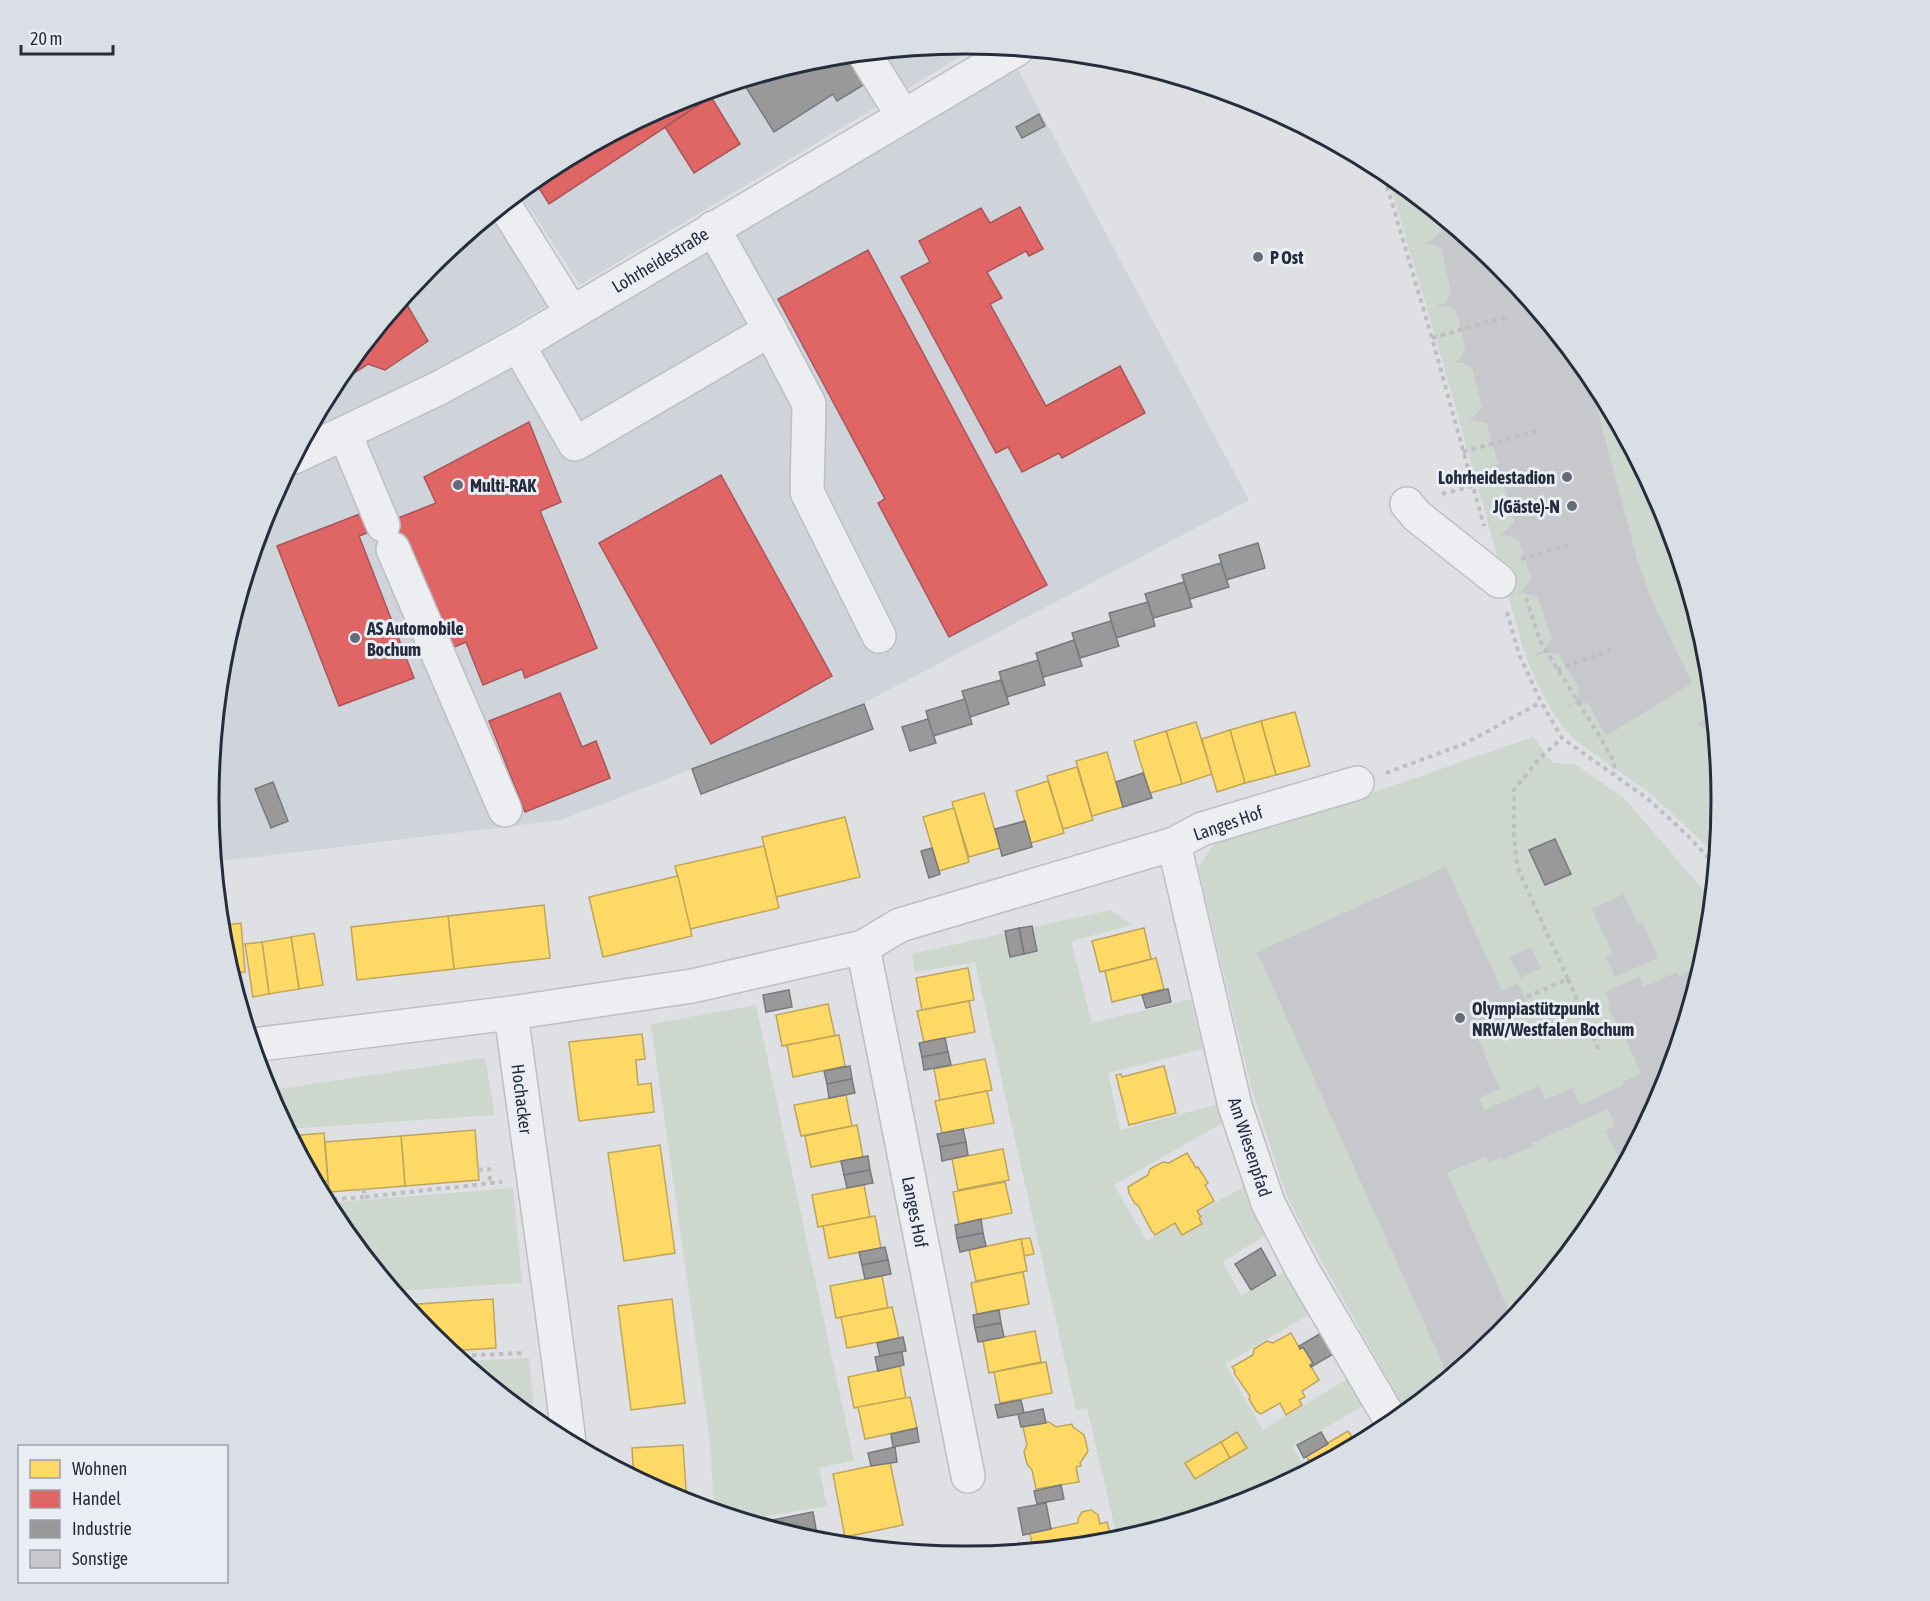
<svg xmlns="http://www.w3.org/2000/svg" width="1930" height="1601" font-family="'Asap Condensed',sans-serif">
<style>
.built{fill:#cfd3da}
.green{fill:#ced7ce}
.homes{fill:#ffd966;stroke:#bea55a;stroke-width:1.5}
.shops{fill:#e06666;stroke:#a8555a;stroke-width:1.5}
.industry{fill:#999;stroke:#76797d;stroke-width:1.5}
.building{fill:#c6c8cb}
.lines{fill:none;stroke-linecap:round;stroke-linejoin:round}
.minor-casing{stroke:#bcbec1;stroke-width:36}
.path{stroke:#bdbec4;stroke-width:4;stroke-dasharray:4.5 4.5;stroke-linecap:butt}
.minor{stroke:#edeef1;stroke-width:33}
.poi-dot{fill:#666c77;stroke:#eaeef4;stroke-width:2}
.labels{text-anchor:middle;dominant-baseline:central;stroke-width:6;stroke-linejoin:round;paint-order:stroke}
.poi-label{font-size:18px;font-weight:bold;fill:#252d3d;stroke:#eaeef4;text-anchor:start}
.street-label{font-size:18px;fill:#252d3d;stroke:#eaeef4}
.rim{fill:none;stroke:#252d3d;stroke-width:3}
</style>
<rect width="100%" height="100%" fill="#dee0e3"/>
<g class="built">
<polygon points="965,44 980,45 580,285 519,192 545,171 676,101 818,58"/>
<polygon points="1016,66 1249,500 864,703 561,820 214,862 208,800 223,652 266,511 282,481 360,445 448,398"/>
<polygon points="493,213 551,303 431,375 305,438 336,380 430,265"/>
</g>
<g class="green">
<path d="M1386,172L1501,265L1595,380L1664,511L1708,653L1722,801L1717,856L1650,793L1577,742C1551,717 1538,685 1524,652L1435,335Z"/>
<polygon points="1533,737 1553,763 1575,764 1624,798 1712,900 1707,949 1664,1091 1594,1221 1500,1336 1407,1413 1308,1237 1286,1194 1251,1087 1198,867 1216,842 1343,803"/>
<polygon points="1111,910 1133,925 1071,941 1092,1023 1191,999 1203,1049 1108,1073 1120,1130 1219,1104 1224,1122 1114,1185 1147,1241 1245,1186 1267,1234 1223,1262 1241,1296 1288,1270 1310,1314 1225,1364 1263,1430 1349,1378 1365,1405 1293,1446 1307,1472 1254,1500 1118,1541 1087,1408 1076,1410 975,962 915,972 912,954"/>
<polygon points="756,1005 854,1460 819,1468 827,1506 762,1517 764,1527 714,1512 710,1442 651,1024"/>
<polygon points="485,1058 495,1115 287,1129 266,1091"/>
<polygon points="513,1188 522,1283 393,1291 335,1221 326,1203"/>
<polygon points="529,1358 535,1422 461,1361"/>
</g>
<g class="homes">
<polygon points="1295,712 1310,766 1276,775 1261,721"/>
<polygon points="1261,721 1276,775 1245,783 1230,730"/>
<polygon points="1196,722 1212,774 1182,784 1166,731"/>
<polygon points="1230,730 1245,783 1217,792 1202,739"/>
<polygon points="1166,731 1182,784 1150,793 1134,741"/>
<polygon points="1107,752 1123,807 1092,816 1076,761"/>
<polygon points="1077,767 1093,820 1063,829 1047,776"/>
<polygon points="1048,781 1064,833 1031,843 1016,791"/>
<polygon points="984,793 1000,848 969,857 952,802"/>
<polygon points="954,808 969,862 939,871 923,817"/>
<polygon points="845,817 860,877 776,897 762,837"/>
<polygon points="764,846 779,908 690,929 675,866"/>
<polygon points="678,876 692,936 603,957 589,897"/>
<polygon points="544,905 550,958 454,969 448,916"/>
<polygon points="448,916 454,969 357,980 351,927"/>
<polygon points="241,923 245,972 230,973 222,948 220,926"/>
<polygon points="1144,928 1151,959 1100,972 1092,941"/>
<polygon points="314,933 323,985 299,989 291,937"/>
<polygon points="291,937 299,989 269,994 262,942"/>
<polygon points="262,942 269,994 253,997 245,944"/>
<polygon points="1156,958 1164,989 1112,1002 1105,971"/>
<polygon points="968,968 974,1000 922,1010 916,978"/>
<polygon points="969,1001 975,1032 924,1042 917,1011"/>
<polygon points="828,1004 835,1036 782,1046 776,1015"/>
<polygon points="642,1034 645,1059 636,1060 638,1085 651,1083 654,1112 579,1121 569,1042"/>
<polygon points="839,1035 845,1066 793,1077 787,1045"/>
<polygon points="985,1059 992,1090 940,1100 934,1069"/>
<polygon points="1164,1066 1176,1113 1129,1125 1116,1075 1121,1074 1122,1077"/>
<polygon points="987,1091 994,1123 942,1133 935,1101"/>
<polygon points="846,1095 852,1126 801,1136 794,1105"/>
<polygon points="857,1125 863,1157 811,1167 805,1136"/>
<polygon points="475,1130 479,1180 405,1186 401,1136"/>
<polygon points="324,1133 328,1181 315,1182 290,1136"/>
<polygon points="401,1136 405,1186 329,1192 325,1142"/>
<polygon points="660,1145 675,1253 624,1261 608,1153"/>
<polygon points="1003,1149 1009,1180 958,1190 952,1159"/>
<polygon points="1187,1153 1196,1168 1198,1167 1208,1183 1205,1185 1214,1201 1197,1211 1201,1217 1199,1218 1202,1224 1182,1235 1175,1223 1155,1235 1151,1230 1138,1205 1135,1204 1129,1193 1128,1187 1148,1175 1150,1169 1163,1162 1169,1163"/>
<polygon points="1005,1182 1012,1213 959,1224 953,1192"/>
<polygon points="864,1185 870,1217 818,1227 812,1195"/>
<polygon points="875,1216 881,1248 829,1258 823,1226"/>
<polygon points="1030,1238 1034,1254 1024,1256 1021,1239"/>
<polygon points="1021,1239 1027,1271 976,1281 969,1250"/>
<polygon points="1023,1272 1029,1304 977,1314 971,1283"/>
<polygon points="882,1276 888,1308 836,1318 830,1286"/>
<polygon points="493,1299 496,1348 448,1351 429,1336 404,1305"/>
<polygon points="672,1299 685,1403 631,1410 618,1306"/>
<polygon points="892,1307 899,1338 847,1348 841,1317"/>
<polygon points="1035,1331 1041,1362 989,1373 983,1341"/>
<polygon points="1291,1333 1300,1349 1303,1347 1313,1363 1310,1365 1319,1380 1302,1391 1305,1397 1299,1400 1302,1405 1286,1415 1280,1403 1261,1414 1256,1411 1249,1399 1250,1396 1234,1373 1235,1371 1232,1367 1253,1355 1254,1349 1267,1341 1273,1343"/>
<polygon points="1046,1362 1052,1393 1000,1403 994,1372"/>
<polygon points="900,1366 906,1398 854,1408 848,1377"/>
<polygon points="910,1397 917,1428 865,1439 858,1407"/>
<polygon points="1049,1422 1056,1427 1072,1424 1073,1427 1084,1435 1088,1451 1080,1463 1081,1466 1076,1467 1079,1482 1036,1489 1032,1470 1027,1464 1024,1452 1027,1445 1023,1427"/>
<polygon points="1348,1431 1357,1445 1314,1468 1306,1456"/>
<polygon points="1237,1432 1247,1448 1230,1458 1221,1442"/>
<polygon points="1221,1442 1230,1458 1195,1479 1185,1463"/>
<polygon points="683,1445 687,1503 675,1500 634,1478 632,1448"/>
<polygon points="890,1462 903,1525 845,1537 833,1474"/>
<polygon points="1091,1510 1098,1515 1100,1524 1107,1522 1112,1543 1033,1551 1030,1533 1078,1523 1078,1519 1082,1512"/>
<polygon points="926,1549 927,1554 910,1552"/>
</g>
<g class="shops">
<polygon points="707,91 711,97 549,204 534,180 545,171 676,101"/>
<polygon points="711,97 740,144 694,173 665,127"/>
<polygon points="1020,207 1043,249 1029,256 1026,251 987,272 1002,298 990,304 1046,406 1120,366 1145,413 1062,458 1059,453 1022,472 1008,447 996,453 901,277 930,262 919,241 981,208 990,223"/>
<polygon points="868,250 1047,585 949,637 878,503 885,499 778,299"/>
<polygon points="403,298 428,341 385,370 368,364 332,387 336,380"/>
<polygon points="529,422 561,502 540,511 597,648 525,678 522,669 483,685 466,642 447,650 393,520 436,503 424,477"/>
<polygon points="721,475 832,676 711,744 599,543"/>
<polygon points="365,512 372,531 359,536 414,678 339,706 277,546"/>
<polygon points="560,693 582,747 596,741 610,778 525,812 489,721"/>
</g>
<g class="industry">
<polygon points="847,55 865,84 837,101 833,94 774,132 742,81 818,58"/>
<polygon points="1039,114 1045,126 1022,138 1016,127"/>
<polygon points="1258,543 1265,568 1226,580 1219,555"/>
<polygon points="1221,563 1229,587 1190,599 1182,575"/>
<polygon points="1184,582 1192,607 1153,618 1145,594"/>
<polygon points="1148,602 1155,626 1116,638 1109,613"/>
<polygon points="1111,621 1119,646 1080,658 1072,633"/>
<polygon points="1074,640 1082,666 1043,677 1036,653"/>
<polygon points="1038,660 1045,685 1007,697 999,672"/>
<polygon points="1001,680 1009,704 970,717 962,691"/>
<polygon points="965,699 972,724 933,736 926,711"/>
<polygon points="864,704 873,729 701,794 692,769"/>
<polygon points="928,719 936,743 910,751 902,727"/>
<polygon points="1143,773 1152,798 1123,807 1116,782"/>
<polygon points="273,782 288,821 271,828 255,789"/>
<polygon points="1025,821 1032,847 1002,856 995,829"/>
<polygon points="1555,839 1571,874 1545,885 1529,850"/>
<polygon points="932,848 940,874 929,878 921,851"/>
<polygon points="1032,926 1037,951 1024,954 1019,928"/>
<polygon points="1019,928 1024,954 1010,957 1005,931"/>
<polygon points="1168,989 1171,1002 1146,1008 1142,995"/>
<polygon points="789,990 792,1007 766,1012 763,995"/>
<polygon points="945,1038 948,1052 922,1057 919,1043"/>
<polygon points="948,1052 951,1065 924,1070 922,1057"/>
<polygon points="850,1066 852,1079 827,1084 824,1071"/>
<polygon points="852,1079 855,1093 829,1098 827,1084"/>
<polygon points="963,1129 966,1142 940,1147 937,1134"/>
<polygon points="966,1142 968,1155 942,1161 940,1147"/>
<polygon points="868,1156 870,1170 844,1175 841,1161"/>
<polygon points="870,1170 873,1183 847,1188 844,1175"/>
<polygon points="981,1219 983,1233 957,1238 955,1225"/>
<polygon points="983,1233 986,1246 960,1252 957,1238"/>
<polygon points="885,1247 888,1260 862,1265 859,1252"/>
<polygon points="1261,1248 1276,1275 1251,1290 1235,1264"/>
<polygon points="888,1260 891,1274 865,1279 862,1265"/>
<polygon points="999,1310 1001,1323 975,1328 973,1315"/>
<polygon points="1001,1323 1004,1337 978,1342 975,1328"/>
<polygon points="1323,1332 1335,1353 1311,1367 1310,1365 1313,1363 1303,1347 1300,1349 1299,1346"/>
<polygon points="903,1337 906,1351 880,1356 877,1343"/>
<polygon points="902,1352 904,1365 878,1371 875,1357"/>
<polygon points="1021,1400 1024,1413 998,1418 995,1405"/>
<polygon points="1043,1409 1046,1423 1021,1427 1018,1414"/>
<polygon points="917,1428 919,1442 893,1447 891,1434"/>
<polygon points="1321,1432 1328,1444 1304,1458 1297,1445"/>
<polygon points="895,1447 897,1462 871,1466 868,1453"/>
<polygon points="1061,1485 1064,1499 1037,1504 1034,1491"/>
<polygon points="1046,1503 1051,1529 1023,1535 1018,1508"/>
<polygon points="813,1512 818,1540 811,1541 774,1530 772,1520"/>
</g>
<g class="building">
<polygon points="1442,217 1501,265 1587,371 1637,559 1652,601 1692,683 1606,736 1588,703 1575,704 1569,707 1568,705 1575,702 1580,691 1559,654 1544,653 1536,656 1535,654 1544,650 1552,638 1537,597 1523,593 1519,594 1518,591 1522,591 1531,579 1519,540 1506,535 1501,536 1514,522 1503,482 1491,478 1488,478 1498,464 1487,424 1473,420 1467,421 1473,417 1482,407 1472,367 1460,362 1455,364 1455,361 1458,361 1466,349 1456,310 1446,306 1439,307 1438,305 1445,303 1451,292 1441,248 1432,244 1426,244 1425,242 1431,241 1441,232"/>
<polygon points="1713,710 1714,716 1716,737 1698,724"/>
<polygon points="1446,867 1502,991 1518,983 1528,1005 1512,1012 1515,1019 1477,1037 1500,1089 1479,1098 1485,1110 1539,1086 1545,1100 1572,1088 1580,1105 1624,1085 1622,1082 1641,1073 1624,1035 1622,1036 1608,1006 1610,1005 1605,992 1639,977 1643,987 1677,972 1679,976 1702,965 1664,1091 1662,1094 1643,1103 1650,1117 1621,1172 1618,1166 1622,1164 1605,1131 1615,1125 1608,1109 1532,1143 1534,1145 1502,1160 1501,1157 1489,1162 1486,1156 1447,1173 1513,1320 1500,1336 1449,1378 1257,952"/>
<polygon points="1624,894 1638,924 1642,922 1658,958 1615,977 1606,957 1613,954 1592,909"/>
<polygon points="1531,947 1541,968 1520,978 1510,957"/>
</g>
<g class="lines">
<defs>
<g id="minor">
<polyline points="864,53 903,116"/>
<polyline points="504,204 572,313"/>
<polyline points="770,330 809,404 807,492 879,636"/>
<polyline points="518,345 575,444 770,330 713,228"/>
<polyline points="345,434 383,525"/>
<polyline points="294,457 439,388 518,345 1017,49"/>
<polyline points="1407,504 1417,516 1499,581"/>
<polyline points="393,549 505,810"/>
<polyline points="1174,844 1235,1106 1268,1203 1302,1269 1393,1424"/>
<polyline points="863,947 968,1476"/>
<path d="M511,1013C530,1157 552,1300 569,1443"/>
<polyline points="252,1045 511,1013 692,986 863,947 900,925 1174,844 1202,829 1357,783"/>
</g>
</defs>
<use href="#minor" class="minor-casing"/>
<g class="path">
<polyline points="1382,169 1432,338 1484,526"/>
<polyline points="1432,338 1509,316"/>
<polyline points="1463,452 1540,430"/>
<polyline points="1442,494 1473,486"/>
<polyline points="1521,559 1572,544"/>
<polyline points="1526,598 1540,641 1600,737 1614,762 1615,774"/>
<polyline points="1507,612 1519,654 1541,702 1562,738 1648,799 1688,836 1716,866"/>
<polyline points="1557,670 1610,650"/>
<polyline points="1386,773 1464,744 1541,702"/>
<polyline points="1568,979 1600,1053"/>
<polyline points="1527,997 1568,979 1517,867 1514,835 1514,790 1539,759 1562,738"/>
<polyline points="478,1170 489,1169 490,1183"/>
<polyline points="364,1189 364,1197 502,1182"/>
<polyline points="324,1200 364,1197"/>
<polyline points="454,1356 525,1353"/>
</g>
<use href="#minor" class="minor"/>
</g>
<g class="poi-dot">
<circle cx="1258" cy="257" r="6"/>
<circle cx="1567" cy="477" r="6"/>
<circle cx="458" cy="485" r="6"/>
<circle cx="1572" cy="506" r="6"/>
<circle cx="355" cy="638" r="6"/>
<circle cx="1460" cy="1018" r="6"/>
</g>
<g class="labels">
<g class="poi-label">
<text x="1270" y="257">P Ost</text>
<text x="1555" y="477" text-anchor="end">Lohrheidestadion</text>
<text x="470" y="485">Multi-RAK</text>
<text x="1560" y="506" text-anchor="end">J(Gäste)-N</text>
<text x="367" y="628">AS Automobile<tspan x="367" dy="21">Bochum</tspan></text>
<text x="1472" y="1008">Olympiastützpunkt<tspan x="1472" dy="21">NRW/Westfalen Bochum</tspan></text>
</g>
<g class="street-label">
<text transform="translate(660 260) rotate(-31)">Lohrheidestraße</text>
<text transform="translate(1228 823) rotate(-19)">Langes Hof</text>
<text transform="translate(522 1099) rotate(83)">Hochacker</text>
<text transform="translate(1250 1147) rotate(72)">Am Wiesenpfad</text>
<text transform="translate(915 1212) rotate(79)">Langes Hof</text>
</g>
</g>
<path d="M0 0H1930V1601H0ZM219 800a746 746 0 1 1 1492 0a746 746 0 1 1-1492 0Z" fill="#dadfe5" fill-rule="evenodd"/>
<path class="rim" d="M219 800a746 746 0 1 1 1492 0a746 746 0 1 1-1492 0Z"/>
<rect x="18" y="1445" width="210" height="138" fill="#eaeef4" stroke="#9ba1ab" stroke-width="1.5"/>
<rect x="30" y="1460" width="30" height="18" fill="#ffd966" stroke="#9ba1ab" stroke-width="1.5"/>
<text x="72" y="1475" font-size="18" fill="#252d3d">Wohnen</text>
<rect x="30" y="1490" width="30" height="18" fill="#e06666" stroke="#9ba1ab" stroke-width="1.5"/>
<text x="72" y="1505" font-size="18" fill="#252d3d">Handel</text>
<rect x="30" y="1520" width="30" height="18" fill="#999999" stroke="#9ba1ab" stroke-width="1.5"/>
<text x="72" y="1535" font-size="18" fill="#252d3d">Industrie</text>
<rect x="30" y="1550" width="30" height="18" fill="#c6c8cb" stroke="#9ba1ab" stroke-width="1.5"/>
<text x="72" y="1565" font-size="18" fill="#252d3d">Sonstige</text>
<path d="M21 45v9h92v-9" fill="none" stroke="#252d3d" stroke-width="3"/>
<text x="30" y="45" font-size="18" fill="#252d3d" stroke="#eaeef4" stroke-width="4.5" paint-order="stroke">20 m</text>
</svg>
